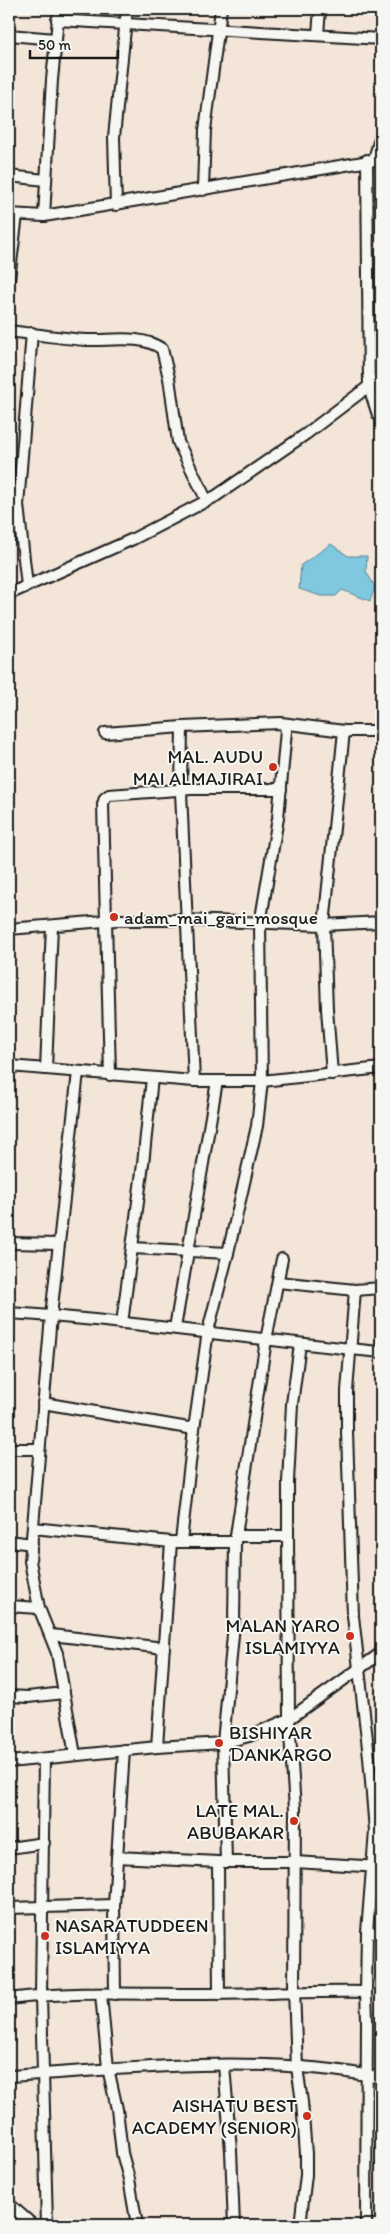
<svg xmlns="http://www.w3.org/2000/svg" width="390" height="2234" font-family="Itim,sans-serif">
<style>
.water{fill:#7fc8df;stroke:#578391}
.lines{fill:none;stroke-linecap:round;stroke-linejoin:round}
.minor-casing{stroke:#1c1c1c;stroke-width:14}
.minor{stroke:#f6f6f2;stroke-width:10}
.poi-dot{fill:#c8321e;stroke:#f6f6f2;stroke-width:2}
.labels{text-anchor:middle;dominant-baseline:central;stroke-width:4;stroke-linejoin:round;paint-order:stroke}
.poi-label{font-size:19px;fill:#1c1c1c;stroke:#f6f6f2;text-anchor:end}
</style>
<rect width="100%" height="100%" fill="#f3e5d8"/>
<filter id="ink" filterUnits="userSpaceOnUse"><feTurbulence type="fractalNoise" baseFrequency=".02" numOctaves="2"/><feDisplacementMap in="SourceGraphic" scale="10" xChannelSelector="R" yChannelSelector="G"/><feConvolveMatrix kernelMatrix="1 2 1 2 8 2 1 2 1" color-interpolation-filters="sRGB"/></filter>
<g filter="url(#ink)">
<polygon class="water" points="331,544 348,556 367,556 366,571 375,587 370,601 342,590 336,596 321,596 299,589 301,565"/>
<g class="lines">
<defs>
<g id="minor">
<polyline points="57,20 381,39"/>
<polyline points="318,34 320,9"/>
<polyline points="9,35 55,39"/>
<polyline points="374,159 381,135"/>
<polyline points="367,160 369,387 378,415 381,418"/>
<polyline points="9,176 45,180"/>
<polyline points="203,190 205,130 221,9"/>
<polyline points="116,205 114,137 127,9"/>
<polyline points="9,214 44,216 381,159"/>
<polyline points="44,216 52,80 59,9"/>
<polyline points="9,279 17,215"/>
<path d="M9,331C34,334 60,338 86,340C111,341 141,334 162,349L169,378L178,442L207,501"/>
<polyline points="27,586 18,505 32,333"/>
<polyline points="9,594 133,539 216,496 306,434 381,377"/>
<polyline points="182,727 181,792 194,1081"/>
<polyline points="105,733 182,727 281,723 344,731 381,731"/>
<polyline points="9,929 116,920 186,920 324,925 381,922"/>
<polyline points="9,1066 194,1081 262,1081 381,1068"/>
<polyline points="46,1069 52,926"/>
<polyline points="332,1074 327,1009 324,925 344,731"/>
<polyline points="110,1075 103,804 105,798 109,795 191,789 281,789"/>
<polyline points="9,1243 59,1244"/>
<polyline points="132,1248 228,1253"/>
<polyline points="278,1282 355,1290 381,1288"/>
<polyline points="355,1290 347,1391 347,1432 353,1616 369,1757 375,1831 367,1932 366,1992 367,2019 366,2225"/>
<path d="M9,1313C134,1321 257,1340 381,1352"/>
<polyline points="122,1323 143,1164 152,1078"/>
<polyline points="175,1328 217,1081"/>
<polyline points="300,1344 292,1404 288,1482 288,1536 289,1719 295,1809 294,1990 297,2067 302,2102 306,2154 306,2175 300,2225"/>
<polyline points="43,1403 194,1429"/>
<polyline points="9,1449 39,1449"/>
<polyline points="33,1528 171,1542 235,1542"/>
<polyline points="236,1536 288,1536"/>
<polyline points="9,1541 32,1544"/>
<polyline points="181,1541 194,1429 208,1331 228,1253 257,1126 262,1081 260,924 278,818 286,731 284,724"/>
<polyline points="9,1606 39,1608"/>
<polyline points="51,1635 164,1648"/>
<polyline points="9,1696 28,1697 64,1693"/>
<polyline points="157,1747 171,1542"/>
<polyline points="75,1755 57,1653 39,1608 30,1561 51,1316 78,1072"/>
<polyline points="44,1759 41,1995 47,2225"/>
<polyline points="9,1762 157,1747 223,1743 249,1736 289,1719 381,1653"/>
<polyline points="9,1848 44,1843"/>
<polyline points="117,1857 218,1862 294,1862 381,1867"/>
<polyline points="218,1862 219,1994"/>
<polyline points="226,1862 223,1743 234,1624 235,1542 266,1340 282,1259"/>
<polyline points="9,1908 114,1905"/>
<polyline points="367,1932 381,1933"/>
<polyline points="101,1994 108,2068 117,2109 122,2153 129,2179 137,2225"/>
<polyline points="115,1994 114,1905 124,1750"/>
<path d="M9,1999C71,1991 135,1994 199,1994C254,1994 310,1991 366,1992"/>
<polyline points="224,2065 231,2151 234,2225"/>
<path d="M9,2076C132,2069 259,2053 381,2078"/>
<polyline points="9,2204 33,2225"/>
</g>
</defs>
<use href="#minor" class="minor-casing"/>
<use href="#minor" class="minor"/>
</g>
</g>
<g class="poi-dot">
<circle cx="273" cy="767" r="5"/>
<circle cx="114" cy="917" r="5"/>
<circle cx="350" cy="1636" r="5"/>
<circle cx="219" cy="1743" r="5"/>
<circle cx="294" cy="1821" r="5"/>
<circle cx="45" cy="1936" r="5"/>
<circle cx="307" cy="2116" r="5"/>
</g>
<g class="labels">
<g class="poi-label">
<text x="263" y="756">MAL. AUDU<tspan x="263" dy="22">MAI ALMAJIRAI</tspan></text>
<text x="124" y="917" text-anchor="start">adam_mai_gari_mosque</text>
<text x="340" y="1625">MALAN YARO<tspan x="340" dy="22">ISLAMIYYA</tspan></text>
<text x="229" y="1732" text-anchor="start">BISHIYAR<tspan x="229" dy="22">ƊANKARGO</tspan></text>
<text x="284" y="1810">LATE MAL.<tspan x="284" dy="22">ABUBAKAR</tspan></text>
<text x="55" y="1925" text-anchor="start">NASARATUDDEEN<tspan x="55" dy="22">ISLAMIYYA</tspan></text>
<text x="297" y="2105">AISHATU BEST<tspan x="297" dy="22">ACADEMY (SENIOR)</tspan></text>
</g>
</g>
<rect width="390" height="2234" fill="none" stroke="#f6f6f2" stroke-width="30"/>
<rect x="15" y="15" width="360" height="2204" fill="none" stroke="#1c1c1c" stroke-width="2" filter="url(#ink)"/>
<path d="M30 50v8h88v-8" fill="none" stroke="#1c1c1c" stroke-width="2.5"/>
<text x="38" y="50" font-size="15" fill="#1c1c1c" stroke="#f6f6f2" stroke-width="4" paint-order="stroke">50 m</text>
</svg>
